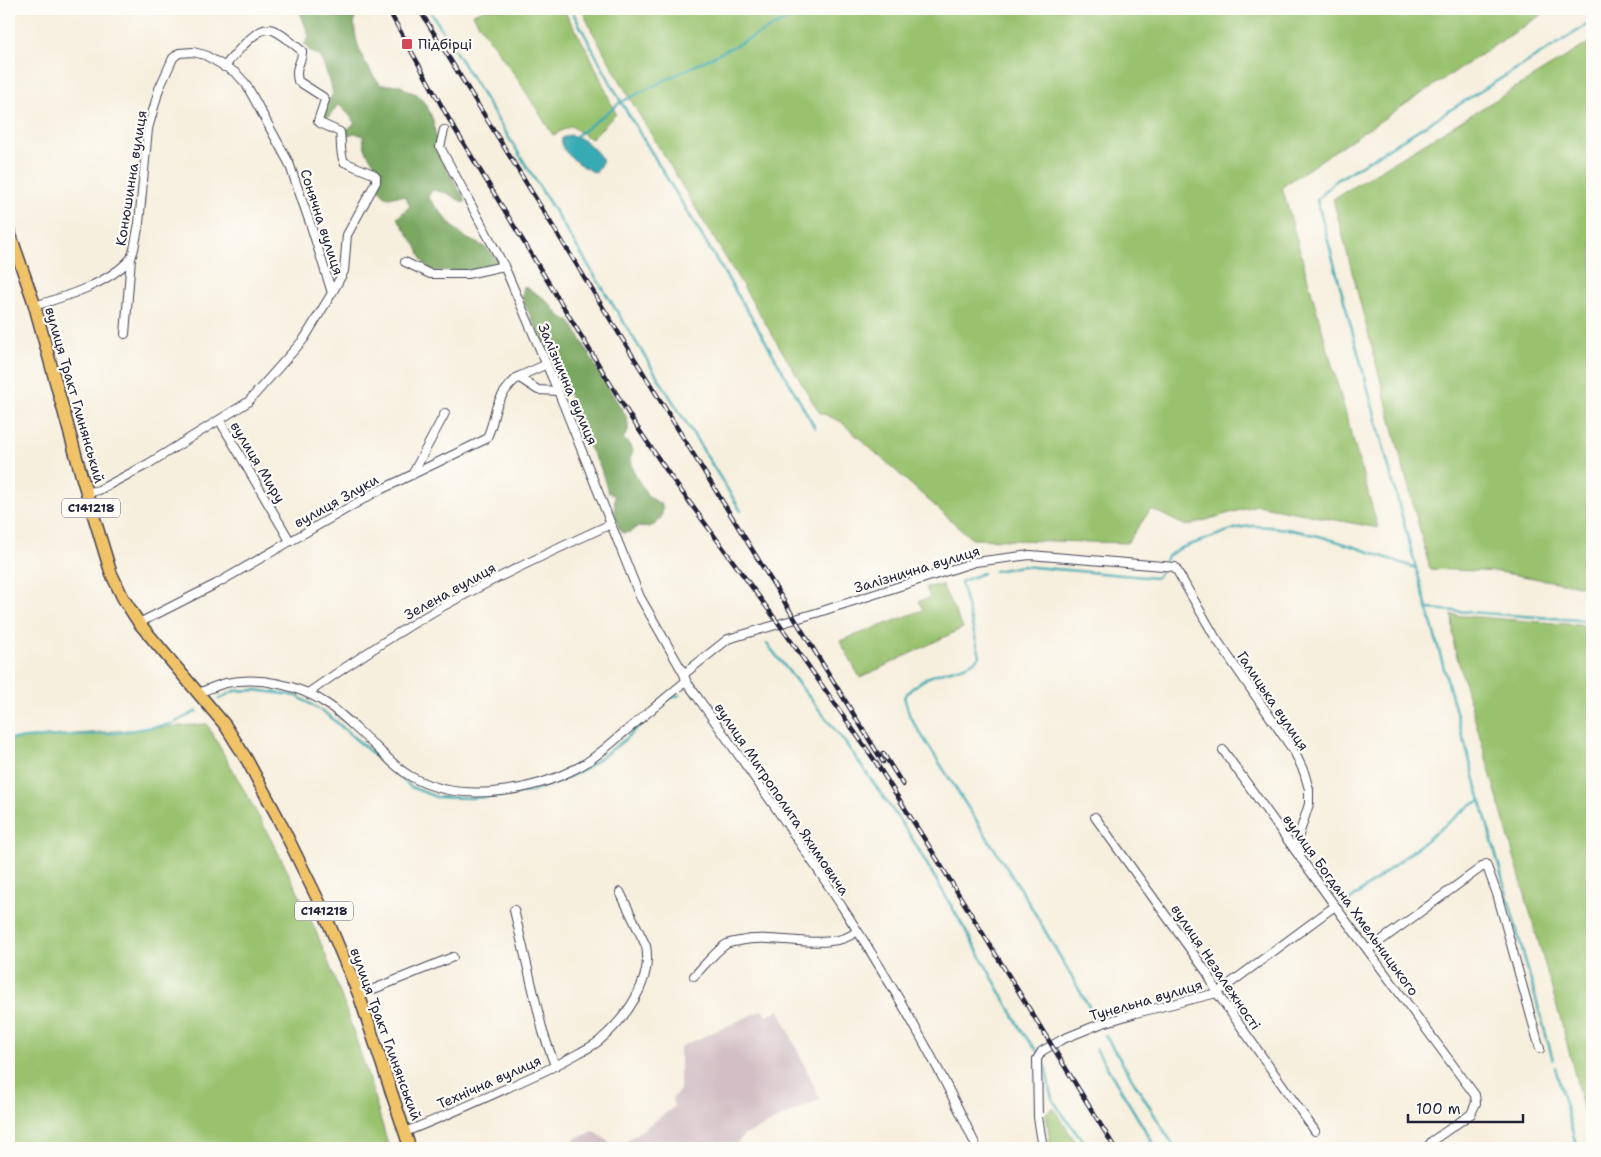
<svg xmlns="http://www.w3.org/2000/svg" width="1601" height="1157" font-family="'Shantell Sans',sans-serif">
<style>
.industrial{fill:#d2bec4}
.green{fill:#99c26e;stroke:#5e7254}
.forest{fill:#7aa861;stroke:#4e654e}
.water{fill:#39aab4;stroke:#2e6678}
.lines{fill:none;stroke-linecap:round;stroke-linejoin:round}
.stream{stroke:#39aab4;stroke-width:2.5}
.street-casing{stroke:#424153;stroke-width:10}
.primary-casing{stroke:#424153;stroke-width:14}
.street{stroke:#fff;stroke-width:8}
.primary{stroke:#f1c369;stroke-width:11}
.rail-casing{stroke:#22223b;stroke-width:4.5}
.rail{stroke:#fdfcf7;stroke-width:2.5;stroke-dasharray:8;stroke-linecap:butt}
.poi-dot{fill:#d1495b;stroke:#fdfcf7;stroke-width:2}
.labels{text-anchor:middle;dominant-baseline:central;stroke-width:4.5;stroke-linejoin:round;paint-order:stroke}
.shield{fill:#fdfcf7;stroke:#646373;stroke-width:1}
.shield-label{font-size:12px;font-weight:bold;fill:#22223b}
.poi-label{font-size:14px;fill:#22223b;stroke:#fdfcf7;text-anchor:start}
.street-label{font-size:14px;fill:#22223b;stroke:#fdfcf7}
</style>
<rect width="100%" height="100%" fill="#fdfcf7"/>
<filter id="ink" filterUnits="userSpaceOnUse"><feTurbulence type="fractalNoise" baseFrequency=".02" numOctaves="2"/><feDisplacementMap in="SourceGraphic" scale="10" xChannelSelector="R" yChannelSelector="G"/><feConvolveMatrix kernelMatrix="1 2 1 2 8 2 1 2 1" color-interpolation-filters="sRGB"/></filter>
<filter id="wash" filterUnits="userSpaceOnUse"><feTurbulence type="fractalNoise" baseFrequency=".0096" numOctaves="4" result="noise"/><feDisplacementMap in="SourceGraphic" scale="20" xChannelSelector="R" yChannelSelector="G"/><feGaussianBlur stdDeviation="1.12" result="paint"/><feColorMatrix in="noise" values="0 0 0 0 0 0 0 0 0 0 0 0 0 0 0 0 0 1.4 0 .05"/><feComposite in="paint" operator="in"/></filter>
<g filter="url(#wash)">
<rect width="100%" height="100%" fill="#f7efde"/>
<polygon class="industrial" points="763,1010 766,1016 779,1010 820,1099 743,1136 735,1146 735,1148 578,1148 574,1139 594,1131 617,1148 674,1107 672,1099 680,1090 680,1047"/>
<g class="green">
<polygon points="486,9 563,9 589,53 616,114 591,139 571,126 553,135 517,78 478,23 473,14"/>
<polygon points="582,9 1550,9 1330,154 1282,187 1378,528 1257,505 1186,526 1151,509 1127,543 972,539 840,421 819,412 637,111 591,29"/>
<polygon points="1592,41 1592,581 1579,586 1499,572 1430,569 1333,199"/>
<polygon points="942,585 963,628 860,678 840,641 923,610 919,601 930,598 926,587"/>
<polygon points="1452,615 1592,626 1592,1143 1563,1028 1454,646"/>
<path d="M207,724C244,791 284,858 315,929C345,1000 368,1074 389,1148H9V739Z"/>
<polygon points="1053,1108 1079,1147 1077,1148 1051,1148 1046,1113"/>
</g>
<g class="forest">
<path d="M299,9H356C350,36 363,64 381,85H400L408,91L417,94L427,106L433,120L439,156L466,201L464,203L447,193L432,190L428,197L454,228L466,238L483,246L492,253L499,265L477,270L431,271L422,260L418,249L397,218L410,206L406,197C390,193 391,205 378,188L382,171C371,159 364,154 363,136L355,133L347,136V129L355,124L350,116L338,104L333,112L327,118L322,114L325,106L333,94L330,81L320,56L312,53L304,45L309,36Z"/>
<path d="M524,286L545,299L561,317L569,321L574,327L604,381L626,416L628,423V432L623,438L629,444L633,452L630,459L635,475L648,496L662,505C665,522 652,530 637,527L630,532L622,533C615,522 614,509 615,496L608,492L600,466L583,438L561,369L536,327L522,298Z"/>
</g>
<path class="water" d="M569,135C583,136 595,149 603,160L596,173C587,170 566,156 562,146C561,145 562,139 562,138Z"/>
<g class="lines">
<g class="stream">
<polyline points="429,9 741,511"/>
<polyline points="571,9 621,102 762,335 815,428"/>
<polyline points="575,137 621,102 809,9"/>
<path d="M1165,560C1174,548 1188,546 1201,541C1217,536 1236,526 1253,526C1309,527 1364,551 1416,568"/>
<polyline points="995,571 1022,566 1156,578 1162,571"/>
<path d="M983,573L961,582L980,656C969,668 955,668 940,673C926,677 913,686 904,697L910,717L1026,898L1095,1017"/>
<polyline points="1428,609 1592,621"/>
<polyline points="767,644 844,741 910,835 981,957 1023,1033 1038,1052"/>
<polyline points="219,699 234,691 256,690 297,696 328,715 411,787 436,797 471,798 501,796 530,792 561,781 585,769 622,742 651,715"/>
<polyline points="668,699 679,695"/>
<polyline points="9,739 116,733 172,724 197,711"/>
<polyline points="1344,905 1472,804 1481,801"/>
<polyline points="1105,1035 1175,1148"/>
<polyline points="1096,1049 1156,1148"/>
<path d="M1041,1057C1050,1069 1046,1084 1052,1097C1059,1113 1078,1133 1089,1148"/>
<polyline points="1553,1060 1416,568 1317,200 1334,182 1592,22"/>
<polyline points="1555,1067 1577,1148"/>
</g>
</g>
</g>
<g filter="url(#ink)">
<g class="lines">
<defs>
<g id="street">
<polyline points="444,130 440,147 504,266 558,391 640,597 684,674"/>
<polyline points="405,262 430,274 467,274 504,266"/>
<path d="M34,306C65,297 110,283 131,258"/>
<polyline points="125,334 131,258 134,249 139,223 148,129 159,89 173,58 179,53 193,52 205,55 236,73 246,84 289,163 311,226 332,293"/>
<polyline points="518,377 547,364"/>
<polyline points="220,421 290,541"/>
<polyline points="412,475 445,413"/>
<path d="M86,493L99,490L148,464L248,402L304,339L332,293L344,271L347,235L376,182V177L373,174L344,162C339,150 342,142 340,132L320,123L318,121L325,100L323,97L298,81C294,64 303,63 302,51C293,44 283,34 273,30C258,23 233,57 224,67"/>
<path d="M139,623L216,584L374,493L486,439C492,429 493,418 496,408C500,397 509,385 518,377L538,390L558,391"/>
<path d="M198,693C207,690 217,685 226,683C260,676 299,685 327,704C344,715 358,731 373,744C384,754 396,768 410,776C458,804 529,793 577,768C593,760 608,746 622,734C643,717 664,699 686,681"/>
<path d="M308,693C351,663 394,634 440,608C496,577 554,550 611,524"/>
<polyline points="1223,750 1335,906 1475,1095 1476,1103 1471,1114 1432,1141 1427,1148"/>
<polyline points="1095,817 1208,974 1217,993 1315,1131"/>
<polyline points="514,910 543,1032 555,1066"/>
<polyline points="1368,950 1486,864 1497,894 1540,1049"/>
<path d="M694,976C704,966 714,953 725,945C729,942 735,942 740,941C774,932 831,954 857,931"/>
<polyline points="359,995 453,957"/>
<path d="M405,1132C448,1115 490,1096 531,1077C548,1070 563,1062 579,1053C586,1049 593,1046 599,1041C625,1019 653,982 646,946L620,892"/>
<path d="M977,1148C901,981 792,830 686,681L684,674L728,639L816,613L975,562L1030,555L1175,567L1215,637L1295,753L1304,772L1309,789V804L1297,841L1301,859"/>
<polyline points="1043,1148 1038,1117 1037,1059 1042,1051 1063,1039 1100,1024 1136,1013 1217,993 1335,906"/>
</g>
<polyline id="primary" points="9,231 33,300 81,474 111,573 123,598 139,623 225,725 247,760 277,816 324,912 359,995 410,1148"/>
</defs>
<use href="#street" class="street-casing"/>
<use href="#primary" class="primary-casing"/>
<use href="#street" class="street"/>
<use href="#primary" class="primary"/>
<defs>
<g id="rail">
<polyline points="388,9 450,121 633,421 671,477 779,624 875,761 932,851 1115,1148"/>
<polyline points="419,9 883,762"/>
<polyline points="883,753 903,785"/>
</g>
</defs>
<use href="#rail" class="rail-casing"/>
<use href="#rail" class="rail"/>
</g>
</g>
<rect class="poi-dot" x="401" y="38" width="12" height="12" rx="2.5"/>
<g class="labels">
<g class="shield">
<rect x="62" y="498.5" width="58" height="19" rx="4"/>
<rect x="295" y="901.5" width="58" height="19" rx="4"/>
</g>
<g class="shield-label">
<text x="91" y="508">С141218</text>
<text x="324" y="911">С141218</text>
</g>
<g class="poi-label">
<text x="418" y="44">Підбірці</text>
</g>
<g class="street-label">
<text transform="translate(131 178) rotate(-81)">Конюшинна вулиця</text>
<text transform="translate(322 222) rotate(72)">Сонячна вулиця</text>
<text transform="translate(568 384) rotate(67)">Залізнична вулиця</text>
<text transform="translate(75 395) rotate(74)">вулиця Тракт Глинянський</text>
<text transform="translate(258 462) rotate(59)">вулиця Миру</text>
<text transform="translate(336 501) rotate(-29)">вулиця Злуки</text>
<text transform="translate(917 569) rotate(-17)">Залізнична вулиця</text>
<text transform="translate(450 591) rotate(-29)">Зелена вулиця</text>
<text transform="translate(1273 701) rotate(56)">Галицька вулиця</text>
<text transform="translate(782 799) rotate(56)">вулиця Митрополита Яхимовича</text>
<text transform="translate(1351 905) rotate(54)">вулиця Богдана Хмельницького</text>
<text transform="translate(1216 967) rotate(56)">вулиця Незалежності</text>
<text transform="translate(1146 1000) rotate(-16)">Тунельна вулиця</text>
<text transform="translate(386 1034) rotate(70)">вулиця Тракт Глинянський</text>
<text transform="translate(489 1082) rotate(-24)">Технічна вулиця</text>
</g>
</g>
<rect width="1601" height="1157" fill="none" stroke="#fdfcf7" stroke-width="30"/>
<path d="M1408 1114v8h115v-8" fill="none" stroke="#22223b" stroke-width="2.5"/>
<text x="1416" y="1114" font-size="15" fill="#22223b" stroke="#fdfcf7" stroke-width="4" paint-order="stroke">100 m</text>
</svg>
